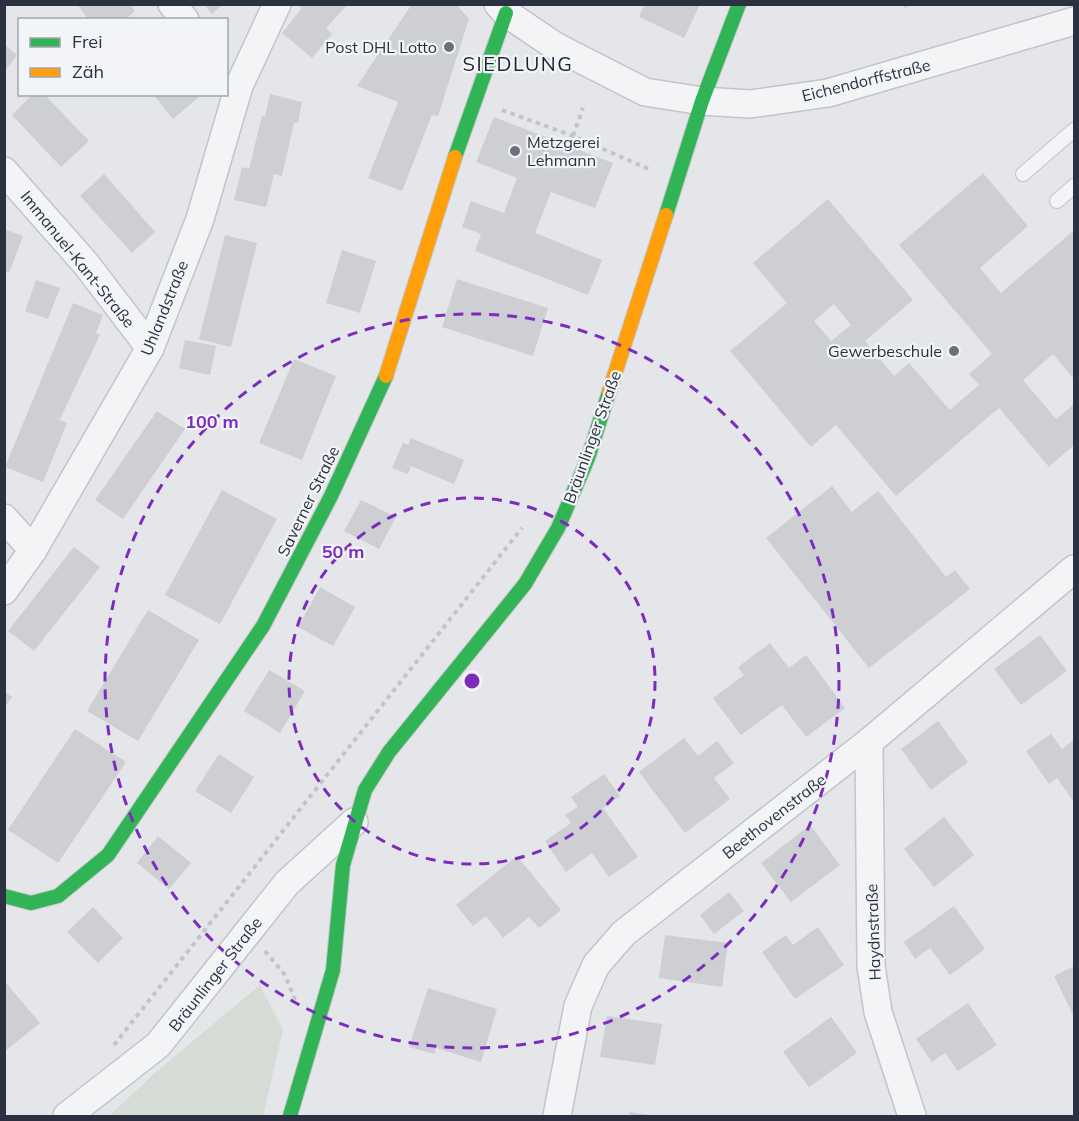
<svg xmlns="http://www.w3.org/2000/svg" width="1079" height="1121" font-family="Mulish,sans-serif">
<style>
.green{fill:#d4dcd5}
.building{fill:#cecfd3;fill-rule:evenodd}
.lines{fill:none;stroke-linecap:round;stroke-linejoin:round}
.lane-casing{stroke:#c2c4c7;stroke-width:16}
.street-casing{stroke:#c2c4c7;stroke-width:30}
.fast-casing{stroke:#c2c4c7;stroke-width:16}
.slow-casing{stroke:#c2c4c7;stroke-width:16}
.path{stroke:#c3c4c8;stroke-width:4;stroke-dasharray:4.5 4.5;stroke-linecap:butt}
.lane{stroke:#f3f4f5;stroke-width:14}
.street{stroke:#f3f4f5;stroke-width:27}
.fast{stroke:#30b455;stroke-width:14}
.slow{stroke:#ff9f0a;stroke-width:14}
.ring{fill:none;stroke:#7b2cbf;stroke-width:3;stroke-dasharray:10 8}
.poi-dot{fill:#6c707c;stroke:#f2f4f7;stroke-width:2}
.labels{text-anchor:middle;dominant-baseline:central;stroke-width:4.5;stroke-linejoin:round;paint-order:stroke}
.poi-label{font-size:16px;fill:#2b3141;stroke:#f2f4f7;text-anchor:end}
.street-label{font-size:16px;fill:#2b3141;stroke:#f2f4f7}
.quarter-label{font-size:20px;letter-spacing:1.5px;fill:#1d2232;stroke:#f2f4f7}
.centre{fill:#7b2cbf;stroke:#f2f4f7;stroke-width:3}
.ring-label{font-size:18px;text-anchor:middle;font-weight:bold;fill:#7b2cbf;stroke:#f2f4f7;stroke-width:4.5;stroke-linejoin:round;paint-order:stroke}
</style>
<rect width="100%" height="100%" fill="#e4e6e9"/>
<polygon class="green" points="260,985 283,1030 263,1116 109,1116 157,1071"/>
<g class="building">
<polygon points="77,4 130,4 135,11 125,20 89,20"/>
<polygon points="204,4 223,4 212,14"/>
<polygon points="297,4 348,4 326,28 332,34 312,58 282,33 302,8"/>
<polygon points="412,4 456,4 469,19 438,116 432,115 402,191 368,178 398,102 357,86"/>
<polygon points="645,4 700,4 684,38 639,17"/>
<polygon points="5,45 17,55 5,71"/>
<polygon points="33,94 44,94 89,141 61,167 12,115"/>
<polygon points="153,94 202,94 173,119"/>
<polygon points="270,94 302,102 298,123 294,123 282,176 274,174 266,207 234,200 242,167 249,169 262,116 265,116"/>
<polygon points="494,117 613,163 595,208 551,192 535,233 602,260 588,295 475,251 481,234 462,227 471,201 504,213 517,178 476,162"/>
<path d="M983,173L1028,226L980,268L1001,293L1074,230V379L1053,354L1023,380L1056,419L1074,404V445L1049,467L999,408L896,496L836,425L811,447L730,351L787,303L753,263L828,199L913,300L865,341L894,376L909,363L950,410L979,385L969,374L992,354L899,245ZM834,304L851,325L831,341L814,321Z"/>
<polygon points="104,174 155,232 132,253 80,196"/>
<polygon points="4,229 23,236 9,273 4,271"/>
<polygon points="225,235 257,243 231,347 199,339"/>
<polygon points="342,250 376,261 360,313 326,303"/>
<polygon points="457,279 548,308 533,356 442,327"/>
<polygon points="36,280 60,288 48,319 25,311"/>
<polygon points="73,303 103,315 96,333 100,335 60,419 51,416 67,423 43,482 5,467"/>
<polygon points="185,340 216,346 210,375 179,368"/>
<polygon points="294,359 336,376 302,460 259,443"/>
<polygon points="157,411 185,429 123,519 95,500"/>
<polygon points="411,438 464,460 454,484 411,466 408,474 392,468 403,443 408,445"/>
<polygon points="832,486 852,512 878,491 946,577 955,570 970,589 869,668 766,538"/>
<polygon points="222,490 277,519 220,624 165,595"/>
<polygon points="361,500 396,517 379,549 344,531"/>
<polygon points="74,547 100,567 34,651 8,631"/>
<polygon points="320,587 355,607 333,646 298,627"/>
<polygon points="148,610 199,640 138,741 87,711"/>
<polygon points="1040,635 1067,671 1021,705 994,669"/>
<polygon points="770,643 789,668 806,655 845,708 806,737 782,705 741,735 713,698 744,675 738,667"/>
<polygon points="269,670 305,691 280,733 244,711"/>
<polygon points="4,691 12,697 4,708"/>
<polygon points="938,721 968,762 931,790 901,749"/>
<polygon points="75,729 126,762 58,863 8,830"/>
<polygon points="1051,734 1062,749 1074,740 1074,802 1057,778 1049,784 1026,751"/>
<polygon points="684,738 698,756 717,741 734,763 714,778 730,799 685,833 639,772"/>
<polygon points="219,754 254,777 231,813 195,791"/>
<polygon points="604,774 620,796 603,808 638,857 609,877 592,853 566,872 545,841 571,823 565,815 578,807 571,797"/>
<polygon points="944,817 974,855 934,887 904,849"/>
<polygon points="810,825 840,865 791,902 761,863"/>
<polygon points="158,836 191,863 169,889 137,863"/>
<polygon points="517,856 561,910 539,928 529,917 503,938 486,916 473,926 456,905"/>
<polygon points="729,892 744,911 714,934 700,915"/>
<polygon points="954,906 985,949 950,975 930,948 915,959 904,942"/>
<polygon points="93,907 123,938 98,963 67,932"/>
<polygon points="818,927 844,965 795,999 762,952 786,935 793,945"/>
<polygon points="665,935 728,943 722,987 659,978"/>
<polygon points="1074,966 1074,1017 1054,976"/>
<polygon points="6,983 40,1023 4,1052 4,985"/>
<polygon points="428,988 497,1009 481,1062 436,1048 434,1054 409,1047"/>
<polygon points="968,1003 997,1045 958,1071 945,1053 932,1062 916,1039"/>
<polygon points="607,1016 662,1024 655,1065 600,1057"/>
<polygon points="831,1017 857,1053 809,1087 783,1052"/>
<polygon points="629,1112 651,1115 651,1116 629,1116"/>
</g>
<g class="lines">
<defs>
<g id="lane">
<polyline points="1023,174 1074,130"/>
<polyline points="1057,201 1074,186"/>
</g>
<g id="street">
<polyline points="172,4 185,20"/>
<polyline points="498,4 506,13 555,46 645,92 702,101 750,104 828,93 1074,21"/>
<polyline points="4,171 86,264 150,348"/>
<polyline points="4,518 33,550"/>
<polyline points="4,591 33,550 150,348 200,219 239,86 277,4"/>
<polyline points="869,742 871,966 878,1012 912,1116"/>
<polyline points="67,1116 158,1045 287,883 354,822"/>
<polyline points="557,1116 578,1006 596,965 624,933 869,742 1074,569"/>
</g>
<g id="fast">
<polyline points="455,157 506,13"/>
<polyline points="666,215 702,101 739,4"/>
<polyline points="4,896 31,903 58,896 108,855 263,626 331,496 386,376"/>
<polyline points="290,1116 333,970 343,865 365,790 389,752 525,584 558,528 588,458 609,392"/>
</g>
<g id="slow">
<polyline points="386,376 455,157"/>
<polyline points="609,392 666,215"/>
</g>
</defs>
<use href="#lane" class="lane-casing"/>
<use href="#street" class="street-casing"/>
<use href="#fast" class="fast-casing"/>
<use href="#slow" class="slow-casing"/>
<g class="path">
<polyline points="904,6 907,4"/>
<polyline points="502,110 573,136 651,170"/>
<polyline points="573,136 583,108"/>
<polyline points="265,951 285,975 295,1000"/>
<polyline points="114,1045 522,528"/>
</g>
<use href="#lane" class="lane"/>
<use href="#street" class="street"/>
<use href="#fast" class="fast"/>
<use href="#slow" class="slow"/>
</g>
<g class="ring">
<circle cx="472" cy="681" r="183"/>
<circle cx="472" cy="681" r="367"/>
</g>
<g class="poi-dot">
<circle cx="449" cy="47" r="6"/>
<circle cx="515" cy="151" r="6"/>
<circle cx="954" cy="351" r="6"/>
</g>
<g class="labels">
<g class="poi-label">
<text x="437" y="47">Post DHL Lotto</text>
<text x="527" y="142" text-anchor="start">Metzgerei<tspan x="527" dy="18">Lehmann</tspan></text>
<text x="942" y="351">Gewerbeschule</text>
</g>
<g class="street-label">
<text transform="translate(866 80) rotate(-14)">Eichendorffstraße</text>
<text transform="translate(78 259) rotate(51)">Immanuel-Kant-Straße</text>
<text transform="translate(164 308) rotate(-68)">Uhlandstraße</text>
<text transform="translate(592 437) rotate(-70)">Bräunlinger Straße</text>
<text transform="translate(308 501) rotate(-64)">Saverner Straße</text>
<text transform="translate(774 816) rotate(-38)">Beethovenstraße</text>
<text transform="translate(873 932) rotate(-92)">Haydnstraße</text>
<text transform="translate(215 974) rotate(-52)">Bräunlinger Straße</text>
</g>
<g class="quarter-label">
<text x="518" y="63">SIEDLUNG</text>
</g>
</g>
<circle cx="472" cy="681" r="9" class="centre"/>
<g class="ring-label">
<text x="212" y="428">100 m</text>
<text x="343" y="558">50 m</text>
</g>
<rect width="1079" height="1121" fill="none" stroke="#2b3141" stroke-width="12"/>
<rect x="18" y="18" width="210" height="78" fill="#f2f4f7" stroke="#a2a6ae" stroke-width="1.5"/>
<rect x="30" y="38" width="30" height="9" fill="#30b455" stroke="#a2a6ae" stroke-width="1.5"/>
<text x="72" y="48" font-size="18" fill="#2b3141">Frei</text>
<rect x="30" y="68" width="30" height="9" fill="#ff9f0a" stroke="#a2a6ae" stroke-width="1.5"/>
<text x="72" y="78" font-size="18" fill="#2b3141">Zäh</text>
</svg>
